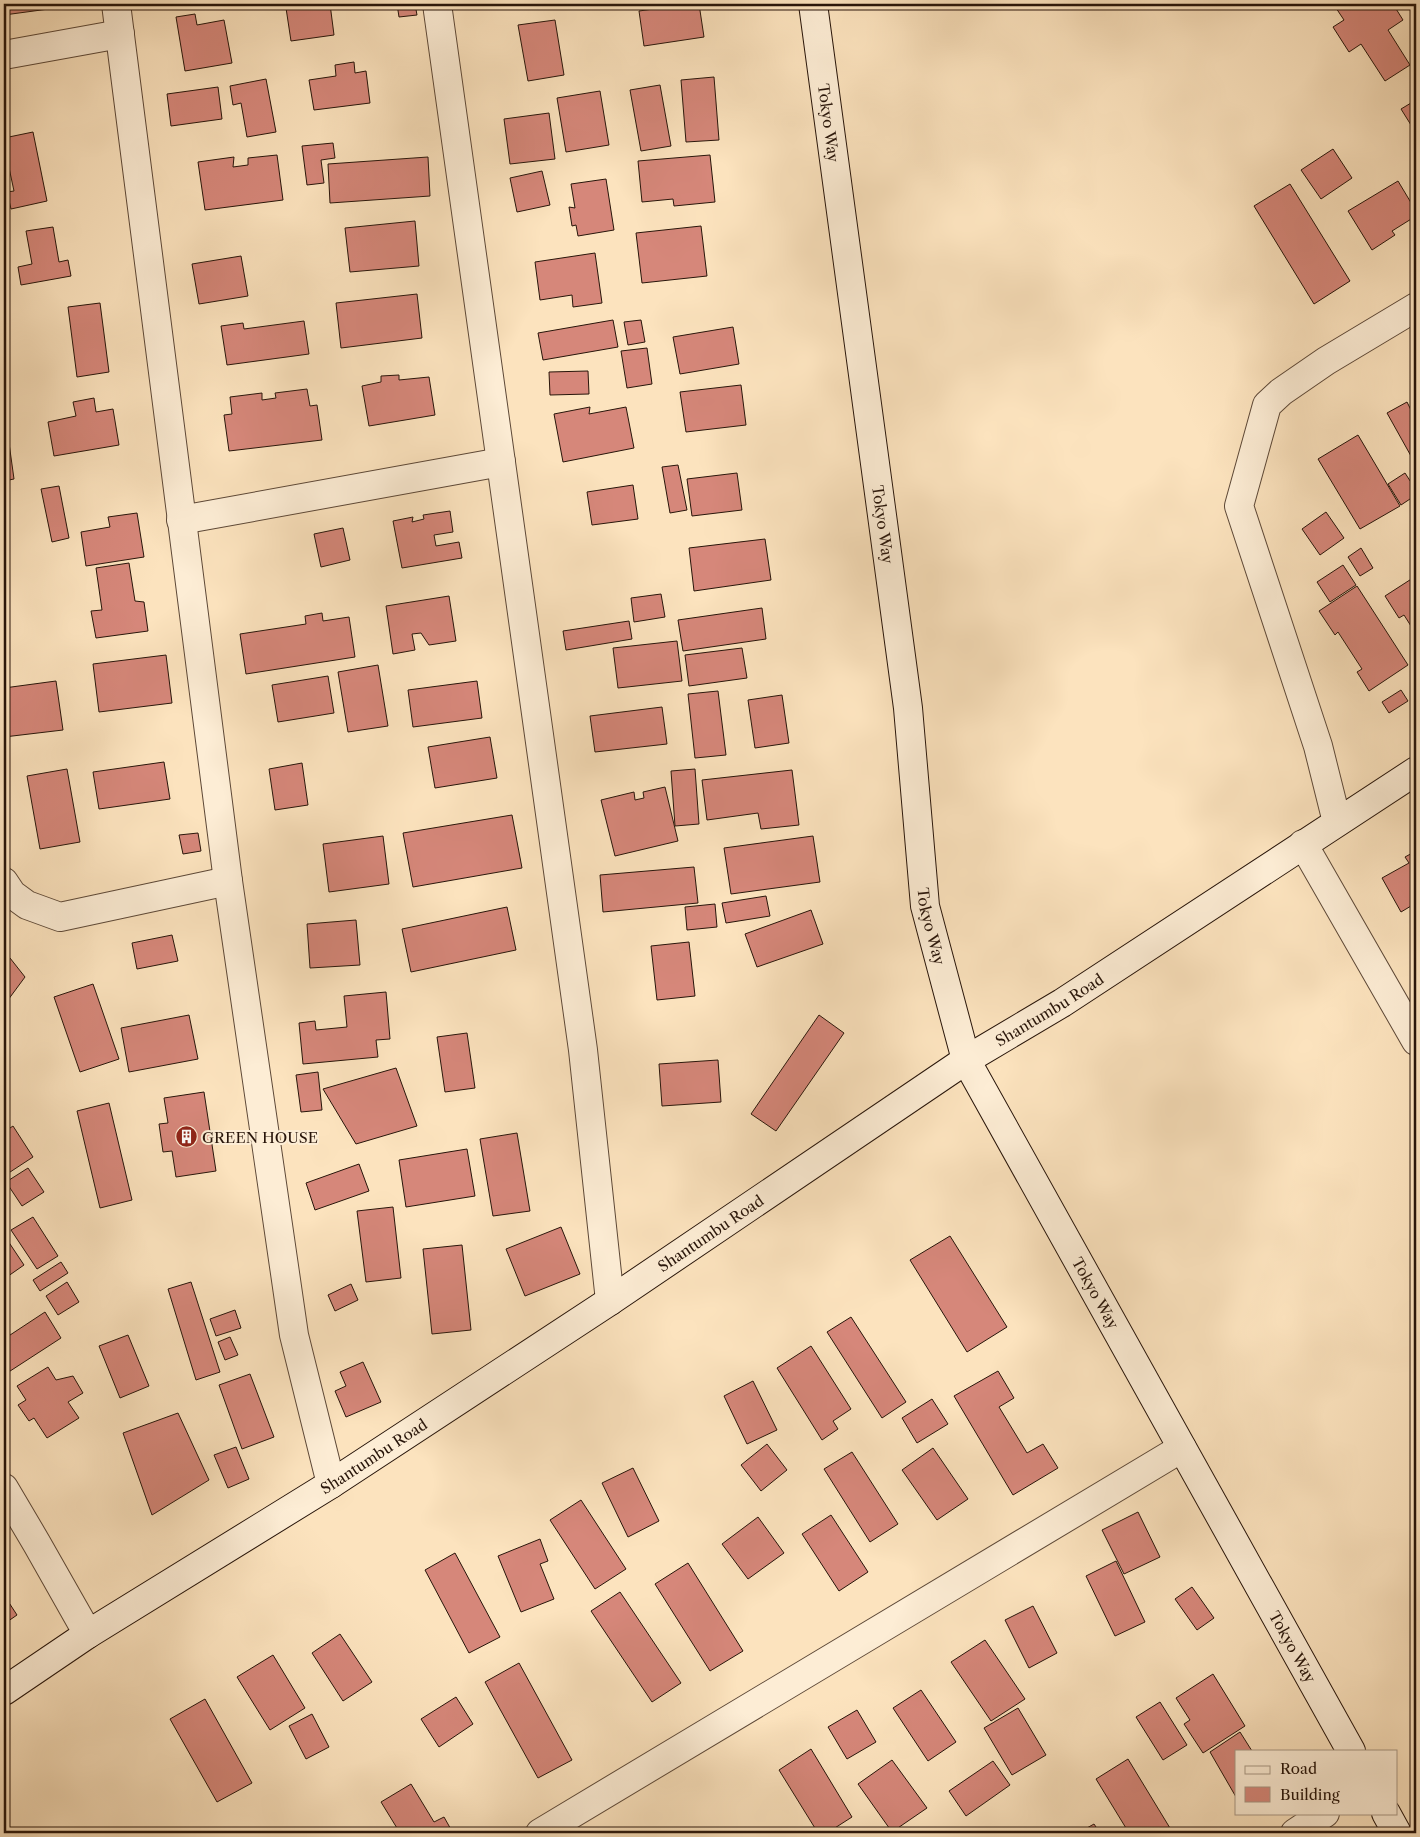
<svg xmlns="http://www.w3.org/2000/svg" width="1420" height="1837" font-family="'Libre Caslon Text',serif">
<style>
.building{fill:#d6877a;stroke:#28150a}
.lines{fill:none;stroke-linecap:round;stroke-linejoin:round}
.street-casing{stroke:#5d4837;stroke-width:30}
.secondary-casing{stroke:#28150a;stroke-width:30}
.street{stroke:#fdedd5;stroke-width:28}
.secondary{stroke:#fdedd5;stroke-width:28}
.labels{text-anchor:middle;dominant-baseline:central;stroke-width:4;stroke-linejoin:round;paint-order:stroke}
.street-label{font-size:15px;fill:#28150a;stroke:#fdedd5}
.poi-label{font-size:15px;fill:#28150a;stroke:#fdedd5;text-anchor:start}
</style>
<rect width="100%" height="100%" fill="#fce3be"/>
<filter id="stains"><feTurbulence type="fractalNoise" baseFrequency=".004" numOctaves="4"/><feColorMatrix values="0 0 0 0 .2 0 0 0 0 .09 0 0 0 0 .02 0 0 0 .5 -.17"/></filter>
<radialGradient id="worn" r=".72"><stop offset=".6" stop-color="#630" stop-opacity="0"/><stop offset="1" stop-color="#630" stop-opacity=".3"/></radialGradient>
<g class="building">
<polygon points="4,4 56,4 56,8 4,15"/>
<polygon points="316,4 330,4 334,35 291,41 286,8"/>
<polygon points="397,4 415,4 417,15 399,17"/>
<polygon points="675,4 699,4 704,37 644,46 639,11 675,6"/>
<polygon points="1335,4 1393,4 1403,20 1388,30 1410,65 1385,81 1361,44 1349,52 1333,27 1344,20 1334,5"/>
<polygon points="195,14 197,25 224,20 232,63 185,71 176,17"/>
<polygon points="555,20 564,75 528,81 518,25"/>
<polygon points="354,62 355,73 366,71 370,103 314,110 309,80 336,76 335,65"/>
<polygon points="714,77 719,140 686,142 681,80"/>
<polygon points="266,79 276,132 247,137 241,103 233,105 230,86"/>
<polygon points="660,85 671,146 641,151 630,90"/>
<polygon points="218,87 222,119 171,126 167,94"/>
<polygon points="600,91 609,145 566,152 557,98"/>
<polygon points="1416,100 1416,133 1401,109"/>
<polygon points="549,113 555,159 510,164 504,119"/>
<polygon points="33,132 47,201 11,209 7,192 14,191 8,163 4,165 4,138"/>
<polygon points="333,143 335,158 321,160 324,183 307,185 302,146"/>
<polygon points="1333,149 1352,178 1321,199 1301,170"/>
<polygon points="277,155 283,200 205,210 198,162 234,157 233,167 248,165 248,158"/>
<polygon points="710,155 715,202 674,206 673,199 642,202 638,161"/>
<polygon points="428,157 430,196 330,203 328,164"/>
<polygon points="542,171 550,205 517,212 510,178"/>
<polygon points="606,179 614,230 578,236 576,225 572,226 569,207 575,208 571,184"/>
<polygon points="1398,181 1416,211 1416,216 1392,231 1395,235 1372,250 1348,211"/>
<polygon points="1290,184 1350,281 1314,304 1254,206"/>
<polygon points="415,221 419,266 350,272 345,228"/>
<polygon points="701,226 707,276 642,283 636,233"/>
<polygon points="53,227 59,262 68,260 71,276 21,285 18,267 32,264 26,231"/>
<polygon points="595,253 602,303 573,307 572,295 540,300 535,262"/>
<polygon points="241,256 248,296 199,304 192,264"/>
<polygon points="417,294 422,338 341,348 336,303"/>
<polygon points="100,303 109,372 77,377 68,307"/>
<polygon points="613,320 618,347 543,360 538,333"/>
<polygon points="641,320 645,342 628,345 624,322"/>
<polygon points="304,321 309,354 227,365 221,326 243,323 244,329"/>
<polygon points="733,327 739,364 680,374 673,337"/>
<polygon points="647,348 652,384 627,388 621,351"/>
<polygon points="588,371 589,394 550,395 549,372"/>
<polygon points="399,375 399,380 429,377 435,415 369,426 362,386 381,382 381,376"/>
<polygon points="741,385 746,425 686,432 680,392"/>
<polygon points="307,389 310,406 317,405 322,440 229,451 224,415 232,414 230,397 262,393 262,400 276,398 275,393"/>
<polygon points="94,398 96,412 113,409 119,445 54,456 48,422 76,416 73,402"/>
<polygon points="1407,402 1411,410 1416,407 1416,465 1387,413"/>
<polygon points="590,407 589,414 626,407 634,448 563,462 554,414"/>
<polygon points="1358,435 1400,506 1360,529 1318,459"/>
<polygon points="9,443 14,479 4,481 4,444"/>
<polygon points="678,465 687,510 670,513 662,467"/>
<polygon points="737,473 742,510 692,516 687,479"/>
<polygon points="1405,473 1416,490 1416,495 1401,505 1388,484"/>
<polygon points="633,485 638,519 592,525 587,492"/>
<polygon points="59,486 69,538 52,542 41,489"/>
<polygon points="450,511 453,532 434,535 436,546 459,542 462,558 402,568 393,521 413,517 412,522 424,519 423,515"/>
<polygon points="1326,512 1344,538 1320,555 1302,529"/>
<polygon points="137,513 144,557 86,566 81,532 110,527 108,517"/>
<polygon points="343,528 350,560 321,567 314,534"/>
<polygon points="765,539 771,580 694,591 689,548"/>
<polygon points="1361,548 1373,568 1360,576 1348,557"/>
<polygon points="129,563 135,601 144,602 148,631 96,638 91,611 102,610 96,568"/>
<polygon points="1343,565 1356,585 1330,602 1317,582"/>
<polygon points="1416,576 1416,634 1404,615 1399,618 1385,596"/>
<polygon points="1357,586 1408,665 1369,691 1357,672 1362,669 1338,632 1335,635 1319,611"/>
<polygon points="661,594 665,617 634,622 631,598"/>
<polygon points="449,596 456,641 429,645 421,633 412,634 415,650 393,654 386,606"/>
<polygon points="762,608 766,639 683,651 678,620"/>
<polygon points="322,613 323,621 349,617 355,657 246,674 240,634 306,624 305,616"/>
<polygon points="629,621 632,639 566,650 563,631"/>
<polygon points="677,641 682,681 618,688 613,648"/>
<polygon points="742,648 747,678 689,686 685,655"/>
<polygon points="166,655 172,703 99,712 93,664"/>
<polygon points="378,665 388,726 348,732 338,672"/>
<polygon points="328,676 334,713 278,722 272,685"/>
<polygon points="56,681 63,730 4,737 4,688"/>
<polygon points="477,681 482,718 413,727 408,690"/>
<polygon points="1401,690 1408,701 1389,713 1382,702"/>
<polygon points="718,691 726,755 695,758 688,694"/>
<polygon points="782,695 789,743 755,748 748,700"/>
<polygon points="662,707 667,744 595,752 590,716"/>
<polygon points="490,737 497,778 435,788 428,747"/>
<polygon points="164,762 170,799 99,809 93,772"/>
<polygon points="302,763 308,805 275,810 269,769"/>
<polygon points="67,769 80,842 40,849 27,776"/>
<polygon points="695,769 699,824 675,826 671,771"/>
<polygon points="792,770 799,825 761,829 758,813 707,820 702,780"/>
<polygon points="665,787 678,841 615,856 601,800 634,792 635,800 644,798 643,792"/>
<polygon points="512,815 522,868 413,887 403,833"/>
<polygon points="198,833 201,851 183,854 179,835"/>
<polygon points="383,836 389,884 329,892 323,844"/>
<polygon points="813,836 820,882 731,894 724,848"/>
<polygon points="1416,851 1416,903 1401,912 1382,878 1409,863 1405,857"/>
<polygon points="694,867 698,903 603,912 600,875"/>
<polygon points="766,896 770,916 726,923 722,903"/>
<polygon points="715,904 717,927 687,930 685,907"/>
<polygon points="507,907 516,950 411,972 402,929"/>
<polygon points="811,910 823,944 757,967 745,934"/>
<polygon points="356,920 360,965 310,968 307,924"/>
<polygon points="172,935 178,961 137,969 132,943"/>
<polygon points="689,942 695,996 657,1000 651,946"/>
<polygon points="10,958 25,977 8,1000 4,993 4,963"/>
<polygon points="93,984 119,1059 80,1072 54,997"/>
<polygon points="386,992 390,1039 376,1040 378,1057 303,1064 299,1023 315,1021 316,1030 347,1027 344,996"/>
<polygon points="189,1015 198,1059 129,1072 121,1028"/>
<polygon points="819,1015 844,1033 776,1131 751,1114"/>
<polygon points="467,1033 475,1088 445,1092 437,1037"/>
<polygon points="718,1060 721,1102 662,1106 659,1064"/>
<polygon points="396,1068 417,1126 356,1144 323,1089"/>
<polygon points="318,1072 322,1110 301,1112 296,1075"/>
<polygon points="204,1092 216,1171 176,1177 172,1151 163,1152 159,1124 168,1123 164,1098"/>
<polygon points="109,1103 132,1200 100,1208 77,1111"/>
<polygon points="13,1126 33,1157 4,1176 4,1132"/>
<polygon points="517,1133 530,1211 493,1216 480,1139"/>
<polygon points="467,1149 475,1196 406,1207 399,1160"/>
<polygon points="359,1164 369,1191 315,1210 306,1183"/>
<polygon points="28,1168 44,1192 22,1206 6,1182"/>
<polygon points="393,1207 401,1278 366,1282 357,1211"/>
<polygon points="33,1217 58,1256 37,1269 11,1230"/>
<polygon points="561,1227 580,1274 525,1296 506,1249"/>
<polygon points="4,1235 24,1265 4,1279"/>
<polygon points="950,1236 1007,1327 967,1352 910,1260"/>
<polygon points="462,1245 471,1330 432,1334 423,1249"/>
<polygon points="61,1262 68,1273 40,1291 33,1280"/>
<polygon points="67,1282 79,1302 58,1315 46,1296"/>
<polygon points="191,1282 220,1372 196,1380 168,1289"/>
<polygon points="351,1284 358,1300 335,1311 328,1295"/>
<polygon points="235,1310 241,1328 216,1336 210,1319"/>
<polygon points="45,1312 61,1338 4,1375 4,1339"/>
<polygon points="851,1317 906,1402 882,1418 827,1332"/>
<polygon points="128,1335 149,1386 120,1398 99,1346"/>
<polygon points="230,1337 238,1355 225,1360 218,1342"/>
<polygon points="811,1346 851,1409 833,1421 838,1429 822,1440 777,1368"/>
<polygon points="363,1362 381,1402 346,1417 335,1391 346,1386 340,1372"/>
<polygon points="48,1367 56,1380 73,1376 83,1393 68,1402 79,1418 47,1438 34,1418 29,1421 18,1405 26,1400 17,1386"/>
<polygon points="998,1371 1014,1398 999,1407 1027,1453 1043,1444 1058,1468 1013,1495 954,1396"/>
<polygon points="250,1374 274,1437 242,1449 219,1385"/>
<polygon points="753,1381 777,1430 747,1444 724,1396"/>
<polygon points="932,1399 948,1424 917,1443 902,1418"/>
<polygon points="178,1413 209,1480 152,1515 123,1433"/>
<polygon points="767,1444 787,1470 761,1491 741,1465"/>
<polygon points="236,1447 249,1479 228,1488 214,1455"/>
<polygon points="933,1448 968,1499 937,1520 902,1470"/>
<polygon points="852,1452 898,1524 870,1542 824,1469"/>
<polygon points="633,1468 659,1521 628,1537 602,1483"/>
<polygon points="581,1500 626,1569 595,1589 550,1520"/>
<polygon points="1138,1512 1160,1557 1124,1574 1102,1530"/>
<polygon points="831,1515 868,1572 839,1591 802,1534"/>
<polygon points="758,1517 784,1553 748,1579 722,1544"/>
<polygon points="540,1539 548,1561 540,1564 554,1599 521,1612 498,1556"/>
<polygon points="455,1553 500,1637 469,1653 425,1570"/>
<polygon points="1116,1561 1145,1622 1115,1636 1086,1576"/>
<polygon points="688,1563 743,1651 710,1671 655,1584"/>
<polygon points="1192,1587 1214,1618 1197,1630 1175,1599"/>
<polygon points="620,1592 681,1683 652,1702 591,1611"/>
<polygon points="4,1595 17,1615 4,1624"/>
<polygon points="1033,1606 1057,1653 1029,1668 1005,1620"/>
<polygon points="340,1634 372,1682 343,1701 312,1653"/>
<polygon points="985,1640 1025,1699 991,1721 951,1662"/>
<polygon points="273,1655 305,1708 270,1730 237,1677"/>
<polygon points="519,1663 572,1760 538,1778 485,1682"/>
<polygon points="1213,1674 1245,1726 1203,1753 1184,1724 1190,1720 1176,1698"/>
<polygon points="921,1690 956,1742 928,1761 893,1708"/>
<polygon points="456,1697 473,1724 439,1747 421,1719"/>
<polygon points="205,1699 252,1783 217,1802 170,1719"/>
<polygon points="1160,1702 1187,1745 1163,1760 1136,1717"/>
<polygon points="1018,1708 1046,1755 1012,1775 984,1728"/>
<polygon points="857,1710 876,1742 847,1759 828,1727"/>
<polygon points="312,1714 329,1747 306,1759 289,1726"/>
<polygon points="1240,1732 1252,1751 1236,1751 1236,1797 1210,1752"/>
<polygon points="811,1749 852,1817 827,1833 818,1833 779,1770"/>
<polygon points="1128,1759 1173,1833 1129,1833 1096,1779"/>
<polygon points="892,1760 927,1808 892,1832 858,1784"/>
<polygon points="993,1761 1010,1785 966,1816 949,1791"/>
<polygon points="411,1784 434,1822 444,1817 453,1833 400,1833 381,1802"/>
<polygon points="1094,1824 1100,1833 1078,1833"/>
</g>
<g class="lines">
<defs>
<g id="street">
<polyline points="116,4 228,881 294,1335 331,1484"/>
<polyline points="437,4 583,1050 610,1301"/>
<polyline points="4,55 120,34"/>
<polyline points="181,520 501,462"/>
<polyline points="1337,822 1318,746 1239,506 1267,405 1281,392 1326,361 1416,307"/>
<polyline points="1303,844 1416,1041"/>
<polyline points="4,882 12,894 27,905 60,917 228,881"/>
<polyline points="4,1488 37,1544 88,1634"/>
<polyline points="540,1833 1182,1448"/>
<polyline points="1295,1833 1325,1813"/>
</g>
<g id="secondary">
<path id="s1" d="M813,4L908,708L925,906L966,1060L1351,1751"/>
<path id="s2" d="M4,1691L88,1634L331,1484L610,1301L966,1060L1062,1003L1416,771"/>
<polyline points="1386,1813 1397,1833"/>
</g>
</defs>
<use href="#street" class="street-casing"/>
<use href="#secondary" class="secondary-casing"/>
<use href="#street" class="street"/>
<use href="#secondary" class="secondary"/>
</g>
<defs>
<symbol id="building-disc" viewBox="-11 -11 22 22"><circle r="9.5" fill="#8f2418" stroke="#fdedd5"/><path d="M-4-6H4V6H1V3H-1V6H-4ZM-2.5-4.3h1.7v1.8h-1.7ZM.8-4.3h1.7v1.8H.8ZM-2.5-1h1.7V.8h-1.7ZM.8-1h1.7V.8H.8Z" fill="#fff"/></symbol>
</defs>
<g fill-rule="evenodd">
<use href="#building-disc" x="174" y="1124" width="25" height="25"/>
</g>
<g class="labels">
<g class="street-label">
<text stroke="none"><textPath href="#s1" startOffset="120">Tokyo Way</textPath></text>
<text stroke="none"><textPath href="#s1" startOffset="525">Tokyo Way</textPath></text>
<text stroke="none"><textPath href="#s1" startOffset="930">Tokyo Way</textPath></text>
<text stroke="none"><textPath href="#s2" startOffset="1248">Shantumbu Road</textPath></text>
<text stroke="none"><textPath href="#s2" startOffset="842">Shantumbu Road</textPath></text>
<text stroke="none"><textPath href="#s1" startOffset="1335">Tokyo Way</textPath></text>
<text stroke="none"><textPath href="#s2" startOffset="438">Shantumbu Road</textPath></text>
<text stroke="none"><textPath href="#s1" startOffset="1740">Tokyo Way</textPath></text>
</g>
<g class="poi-label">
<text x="202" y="1137">GREEN HOUSE</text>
</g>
</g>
<rect width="1420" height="1837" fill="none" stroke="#fce3be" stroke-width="20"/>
<rect x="5" y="5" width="1410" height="1827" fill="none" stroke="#28150a" stroke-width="2.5"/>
<rect x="10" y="10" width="1400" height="1817" fill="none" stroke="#28150a"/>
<rect x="1235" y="1750" width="162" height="65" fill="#fdedd5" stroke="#a89784"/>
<rect x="1245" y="1766" width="25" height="8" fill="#fdedd5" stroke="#a89784"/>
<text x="1280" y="1774" font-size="15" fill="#28150a">Road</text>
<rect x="1245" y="1787" width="25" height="15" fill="#d6877a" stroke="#a89784"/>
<text x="1280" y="1800" font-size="15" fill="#28150a">Building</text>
<rect width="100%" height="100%" filter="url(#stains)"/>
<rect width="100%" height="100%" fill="url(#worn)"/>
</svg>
